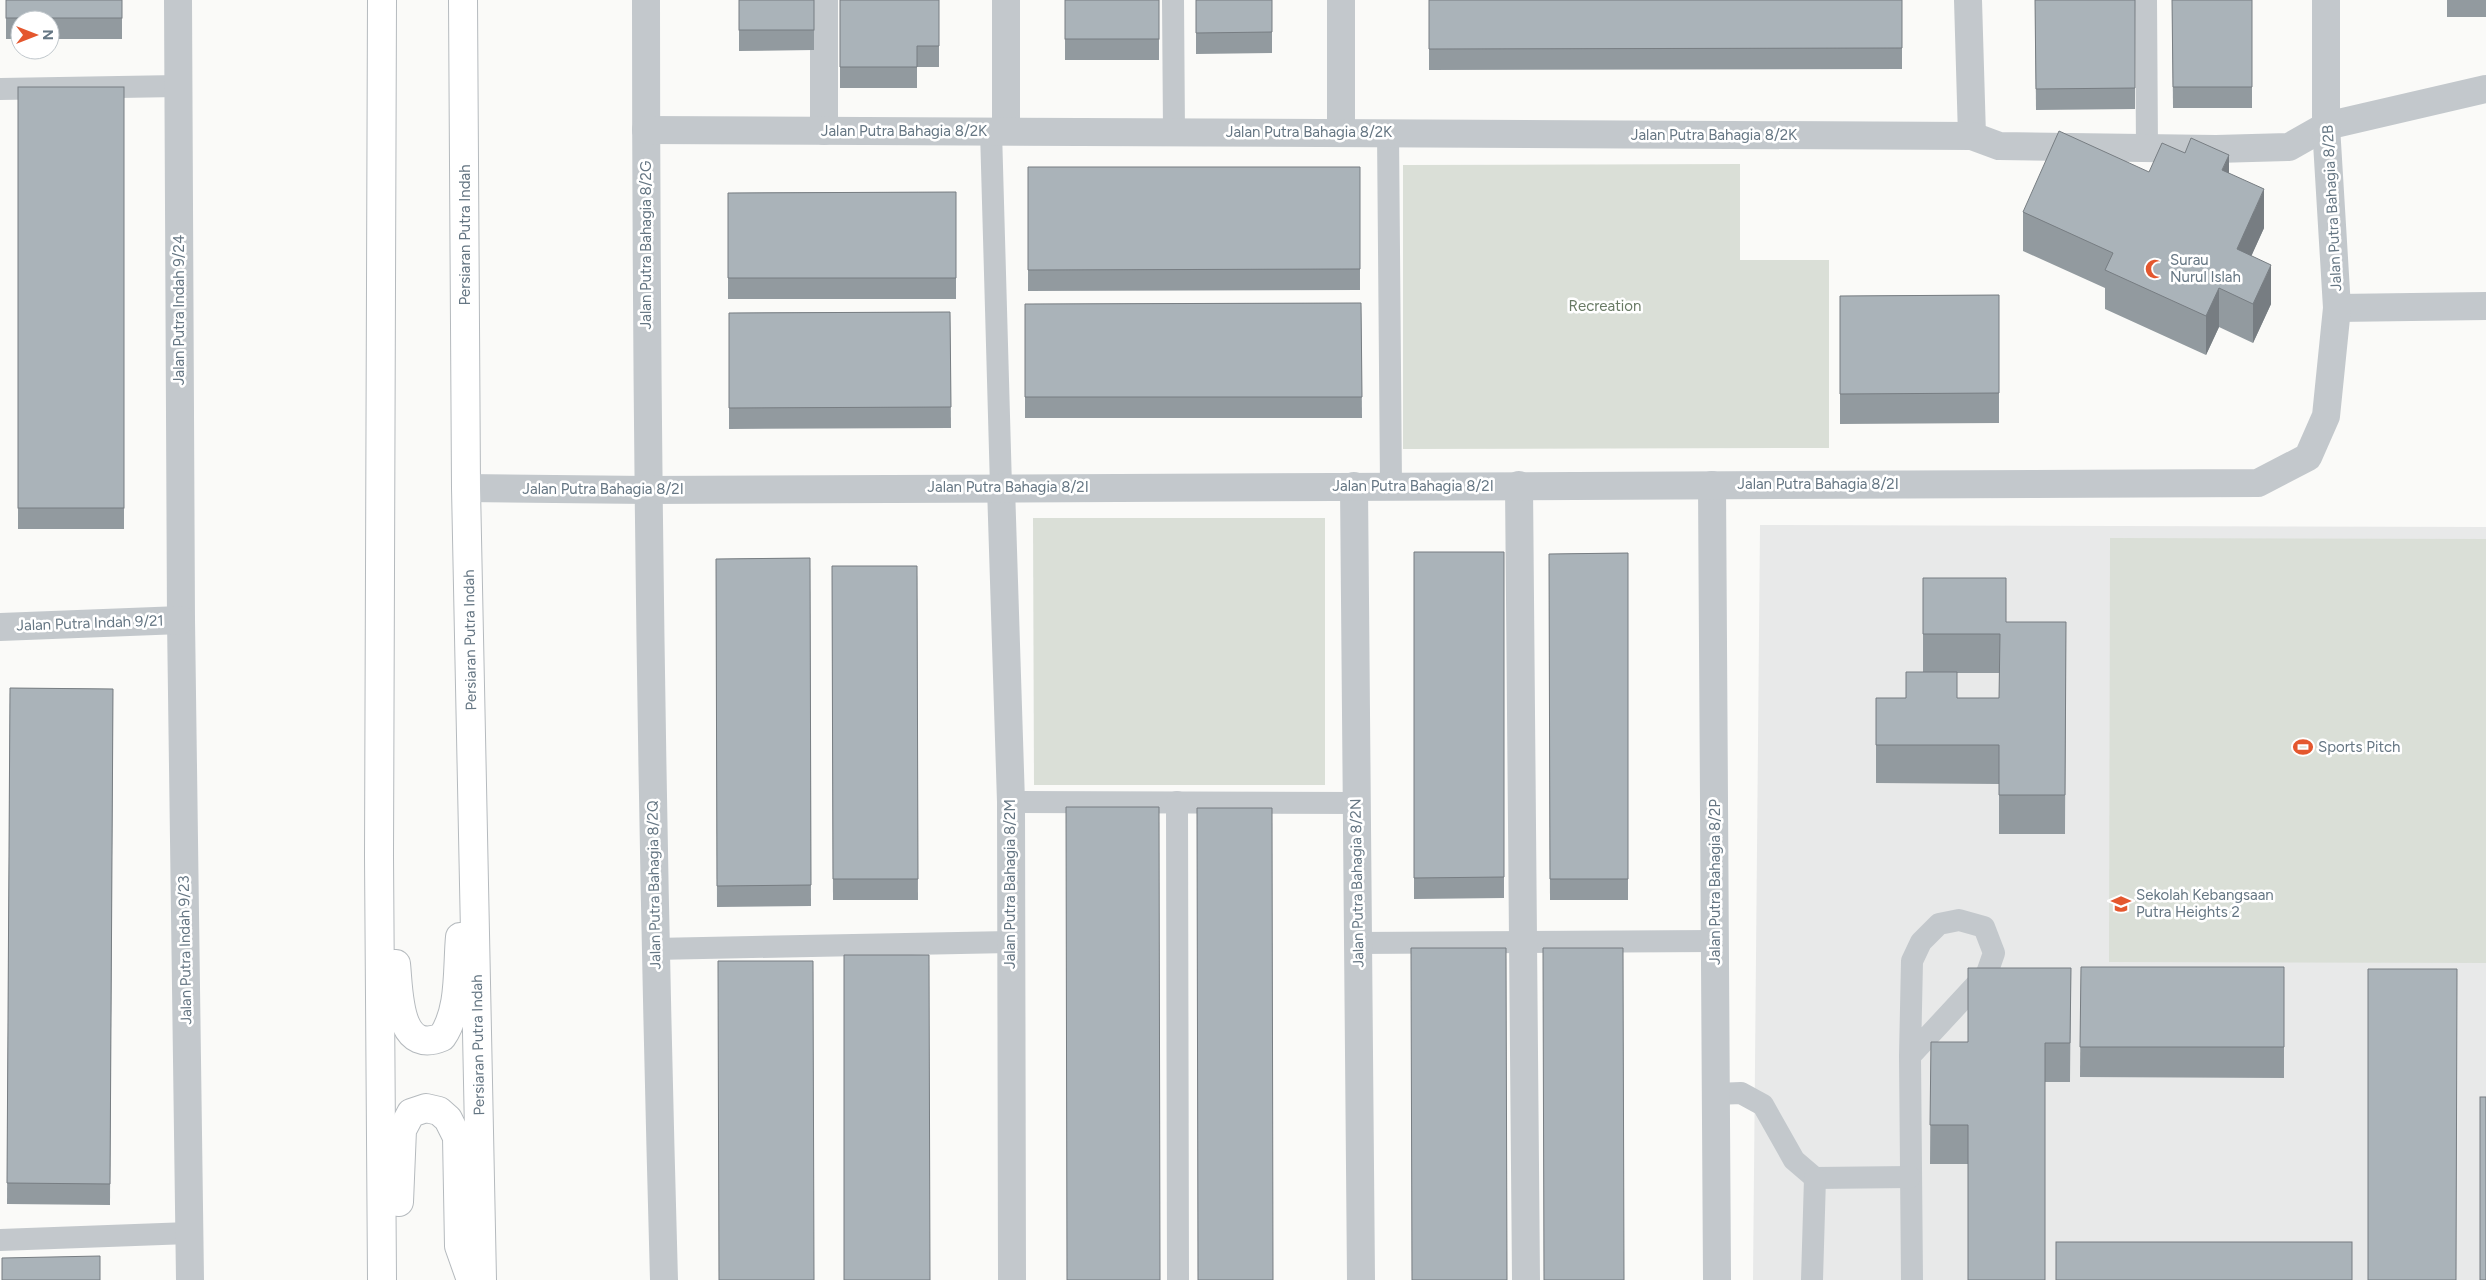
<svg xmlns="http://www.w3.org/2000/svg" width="2486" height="1280" font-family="Figtree,sans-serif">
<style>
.built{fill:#e8e9e9}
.green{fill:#dadfd7}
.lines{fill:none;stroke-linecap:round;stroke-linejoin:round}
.primary-casing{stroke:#b5babe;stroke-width:30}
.lane{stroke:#c3c8cc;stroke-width:22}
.street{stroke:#c3c8cc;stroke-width:28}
.primary{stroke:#fff;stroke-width:28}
.wall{fill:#929a9f;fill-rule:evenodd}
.shaded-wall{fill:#777d82}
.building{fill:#aab3b9;stroke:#777d82}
.labels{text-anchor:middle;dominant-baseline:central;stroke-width:5;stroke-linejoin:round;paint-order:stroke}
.street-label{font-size:15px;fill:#657683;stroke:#fff}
.poi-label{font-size:15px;fill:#657683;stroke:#fff;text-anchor:start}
.park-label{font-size:15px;fill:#687a64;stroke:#fff}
</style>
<rect width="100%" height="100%" fill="#fafaf8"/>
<polygon class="built" points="1760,525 2486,527 2486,1280 1753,1280"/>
<g class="green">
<polygon points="1740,164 1740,260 1829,260 1829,448 1403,449 1403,165"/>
<polygon points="1033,518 1325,518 1325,785 1034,785"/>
<polygon points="2110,538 2486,539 2486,963 2109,962"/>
</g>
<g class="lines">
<defs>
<g id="primary">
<polyline points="382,0 379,856 382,1280"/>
<polyline points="463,0 466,488 482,1280"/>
<path d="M396,964C399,991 397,1056 442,1037C461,1010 457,969 460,937"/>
<polyline points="399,1202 402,1130 411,1113 426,1108 439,1111 448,1119 457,1137 459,1246 471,1280"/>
</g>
</defs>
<use href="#primary" class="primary-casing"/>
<g class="lane">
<polyline points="1173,0 1174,132"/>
<polyline points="2146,0 2147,148"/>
<polyline points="0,89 178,86"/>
<polyline points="991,131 1001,487"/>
<polyline points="1388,132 1391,485"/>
<polyline points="1011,802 1356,803"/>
<polyline points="1177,802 1178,1280"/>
<polyline points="1358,943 1715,941"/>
<polyline points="654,949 1010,942"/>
<polyline points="1910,1056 1987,973 1994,953 1984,927 1959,920 1939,924 1921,942 1912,961 1910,1056 1912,1280"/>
<polyline points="1716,1094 1741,1093 1763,1105 1794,1160 1815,1178 1910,1177"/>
<polyline points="0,1240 189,1233"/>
<polyline points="1812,1280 1815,1178"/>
</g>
<g class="street">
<polyline points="178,0 181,620 190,1280"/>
<path d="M646,0C646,427 652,853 664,1280"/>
<polyline points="824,0 824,131"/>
<polyline points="1006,0 1006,131"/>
<polyline points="1341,0 1341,132"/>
<polyline points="1968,0 1972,136"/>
<polyline points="646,130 1972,136 1999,146 2216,149 2289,147 2326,126 2486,89"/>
<polyline points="2337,308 2486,306"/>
<polyline points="1519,485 1526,1280"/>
<polyline points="1712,485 1717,1280"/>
<polyline points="1354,486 1361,1280"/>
<polyline points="1001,487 1011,802 1012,1280"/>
<polyline points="466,488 647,490 2258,483 2308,457 2326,416 2337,308 2326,126 2326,0"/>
<polyline points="0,627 181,620"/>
</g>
<use href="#primary" class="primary"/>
</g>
<g class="wall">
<polygon points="6,0 122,0 122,39 50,39 50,20 20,20 20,39 6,39"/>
<polygon points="739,0 814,0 814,50 739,51"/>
<polygon points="840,0 939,0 939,67 917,67 917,88 840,88"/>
<rect x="1065" y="0" width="94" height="60"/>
<polygon points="1196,0 1272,0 1272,53 1196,54"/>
<polygon points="1429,0 1902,0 1902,69 1429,70"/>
<polygon points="2035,0 2135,0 2135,109 2036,110"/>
<polygon points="2172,0 2252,0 2252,108 2173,108"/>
<rect x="2447" y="0" width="39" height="17"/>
<rect x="18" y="87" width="106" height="442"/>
<polygon points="1028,167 1360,167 1360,290 1028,291"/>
<polygon points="2149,172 2229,173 2264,228 2251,256 2271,304 2253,343 2219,327 2206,355 2105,309 2105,288 2023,251 2023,212"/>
<polygon points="956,192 956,299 728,299 728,193"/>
<polygon points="1999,295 1999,423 1840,424 1840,296"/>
<polygon points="1361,303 1362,418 1025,418 1025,304"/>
<polygon points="950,312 951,428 729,429 729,313"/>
<polygon points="1414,552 1504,552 1504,898 1414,899"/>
<polygon points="1628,553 1628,900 1550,900 1549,554"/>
<polygon points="810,558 811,906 717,907 716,559"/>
<polygon points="832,566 917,566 918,900 833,900"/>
<path d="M1923,578L2006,622H2066L2065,834H1999V784L1876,783V698H1906L1923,672ZM1957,673H2000L1999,698H1957Z"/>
<polygon points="10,688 113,689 110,1205 7,1204"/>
<polygon points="2081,967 2284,967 2284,1078 2080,1077"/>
<polygon points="2071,968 2070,1082 2045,1082 1968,1164 1930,1164 1931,1042 1968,1042"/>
</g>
<g class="shaded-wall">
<polygon points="2229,155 2229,193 2222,170"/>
<polygon points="2264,189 2264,228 2237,288 2237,249"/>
<polygon points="2271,265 2271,304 2253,343 2253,304"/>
<polygon points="2219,288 2219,327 2206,355 2206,316"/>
</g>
<g class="building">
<rect x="6" y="0" width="116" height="18"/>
<rect x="739" y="0" width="75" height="30"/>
<polygon points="840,0 939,0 939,46 917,46 917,67 840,67"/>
<rect x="1065" y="0" width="94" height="39"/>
<polygon points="1196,0 1272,0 1272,32 1196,33"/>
<polygon points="1429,0 1902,0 1902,48 1429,49"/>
<polygon points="2035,0 2135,0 2135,88 2036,89"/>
<polygon points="2172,0 2252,0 2252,87 2173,87"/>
<rect x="18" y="87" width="106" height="421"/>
<polygon points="2059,131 2149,172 2162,143 2185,153 2191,138 2229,155 2222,170 2264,189 2237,249 2271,265 2253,304 2219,288 2206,316 2105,270 2113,253 2023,212"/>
<polygon points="1028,167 1360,167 1360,269 1028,270"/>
<polygon points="956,192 956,278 728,278 728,193"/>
<polygon points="1999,295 1999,393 1840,394 1840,296"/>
<polygon points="1361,303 1362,397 1025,397 1025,304"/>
<polygon points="950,312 951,407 729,408 729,313"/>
<polygon points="1414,552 1504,552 1504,877 1414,878"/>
<polygon points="1628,553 1628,879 1550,879 1549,554"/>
<polygon points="810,558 811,885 717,886 716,559"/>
<polygon points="832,566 917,566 918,879 833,879"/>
<polygon points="1923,578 2006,578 2006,622 2066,622 2065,795 1999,795 1999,745 1876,745 1876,698 1906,698 1906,672 1957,672 1957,698 1999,698 2000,634 1923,634"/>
<polygon points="10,688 113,689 110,1184 7,1183"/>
<polygon points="1066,807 1159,807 1160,1280 1067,1280"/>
<polygon points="1197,808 1272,808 1273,1280 1198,1280"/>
<polygon points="1411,948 1506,948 1507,1280 1412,1280"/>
<polygon points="1543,948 1623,948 1624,1280 1544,1280"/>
<polygon points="844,955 929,955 930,1280 844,1280"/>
<polygon points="718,961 813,961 814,1280 719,1280"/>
<polygon points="2081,967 2284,967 2284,1047 2080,1047"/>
<polygon points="1968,968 2071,968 2070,1043 2045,1043 2045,1280 1968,1280 1968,1125 1930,1125 1931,1042 1968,1042"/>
<polygon points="2368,969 2457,969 2456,1280 2368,1280"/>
<rect x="2480" y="1097" width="6" height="183"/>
<rect x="2056" y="1242" width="296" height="38"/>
<polygon points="100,1256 100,1280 2,1280 2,1258"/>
</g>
<defs>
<symbol id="mosque-bare" viewBox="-9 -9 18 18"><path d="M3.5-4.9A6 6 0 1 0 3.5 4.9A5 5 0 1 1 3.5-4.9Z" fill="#e4572e" stroke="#fff" stroke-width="2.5" paint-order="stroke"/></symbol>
<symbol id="stadium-bare" viewBox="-9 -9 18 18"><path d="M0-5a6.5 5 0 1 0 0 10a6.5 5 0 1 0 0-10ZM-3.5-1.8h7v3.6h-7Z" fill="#e4572e" stroke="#fff" stroke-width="2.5" paint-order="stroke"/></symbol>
<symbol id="school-bare" viewBox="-9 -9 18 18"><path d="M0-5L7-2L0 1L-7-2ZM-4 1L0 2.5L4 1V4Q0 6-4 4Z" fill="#e4572e" stroke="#fff" stroke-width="2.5" paint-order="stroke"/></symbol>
</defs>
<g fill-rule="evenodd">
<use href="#mosque-bare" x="2141" y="255" width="28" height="28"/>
<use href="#stadium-bare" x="2289" y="733" width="28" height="28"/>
<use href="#school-bare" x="2107" y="890" width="28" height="28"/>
</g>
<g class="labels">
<g class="street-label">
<text x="904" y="131">Jalan Putra Bahagia 8/2K</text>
<text x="1309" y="132">Jalan Putra Bahagia 8/2K</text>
<text x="1714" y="135">Jalan Putra Bahagia 8/2K</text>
<text transform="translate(2332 208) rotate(-93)">Jalan Putra Bahagia 8/2B</text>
<text transform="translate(465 235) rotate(-90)">Persiaran Putra Indah</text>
<text transform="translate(646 245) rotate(-90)">Jalan Putra Bahagia 8/2G</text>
<text transform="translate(179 310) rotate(-90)">Jalan Putra Indah 9/24</text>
<text x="1818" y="484">Jalan Putra Bahagia 8/2I</text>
<text x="1413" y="486">Jalan Putra Bahagia 8/2I</text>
<text x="1008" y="487">Jalan Putra Bahagia 8/2I</text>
<text x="603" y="489">Jalan Putra Bahagia 8/2I</text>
<text transform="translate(90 623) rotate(-2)">Jalan Putra Indah 9/21</text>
<text transform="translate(470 640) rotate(-91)">Persiaran Putra Indah</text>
<text transform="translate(1715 882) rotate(-90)">Jalan Putra Bahagia 8/2P</text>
<text transform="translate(1357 883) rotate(-91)">Jalan Putra Bahagia 8/2N</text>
<text transform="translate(1010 884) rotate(-90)">Jalan Putra Bahagia 8/2M</text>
<text transform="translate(654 885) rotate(-91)">Jalan Putra Bahagia 8/2Q</text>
<text transform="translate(185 950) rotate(-91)">Jalan Putra Indah 9/23</text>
<text transform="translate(478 1045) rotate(-91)">Persiaran Putra Indah</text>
</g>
<g class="poi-label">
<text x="2170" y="260">Surau<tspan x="2170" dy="17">Nurul Islah</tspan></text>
<text x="2318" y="747">Sports Pitch</text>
<text x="2136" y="895">Sekolah Kebangsaan<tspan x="2136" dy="17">Putra Heights 2</tspan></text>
</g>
<g class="park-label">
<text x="1605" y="306">Recreation</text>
</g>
</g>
<g transform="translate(35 35) rotate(90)"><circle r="24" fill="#ffffff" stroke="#c1c8cd"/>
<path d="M0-4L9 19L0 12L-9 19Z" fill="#e4572e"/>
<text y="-8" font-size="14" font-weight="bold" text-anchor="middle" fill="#657683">N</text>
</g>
</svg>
